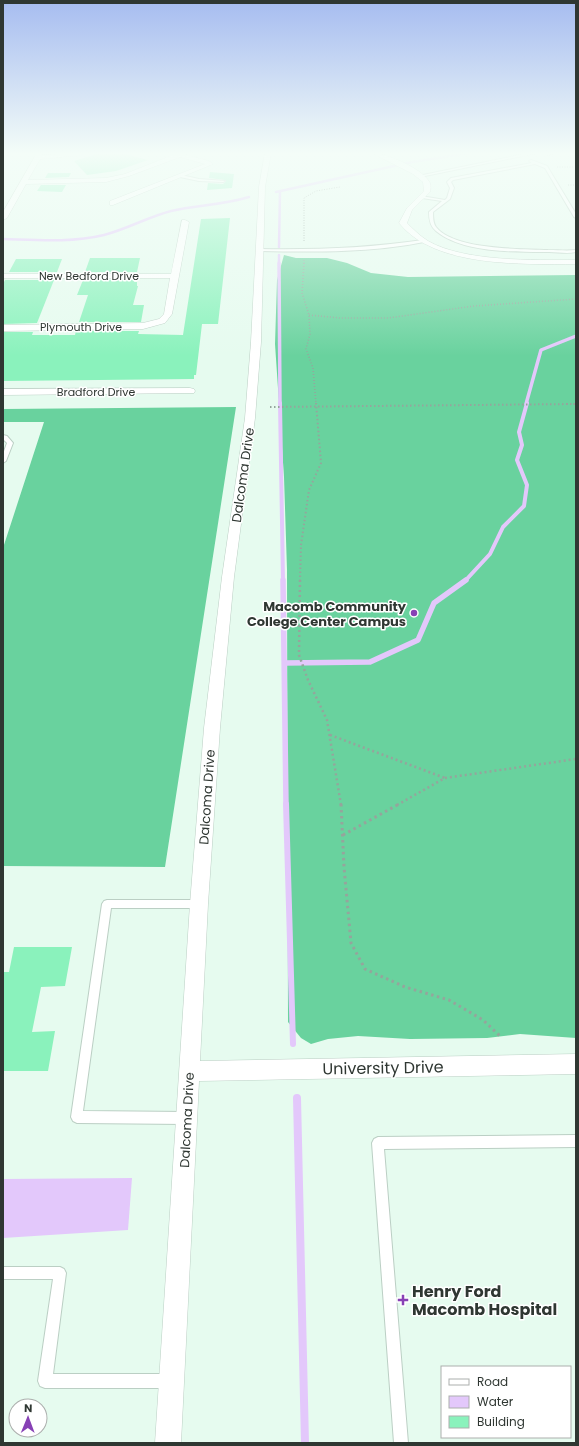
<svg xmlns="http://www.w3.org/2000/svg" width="579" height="1446" font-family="Poppins,sans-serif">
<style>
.forest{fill:#69d29e}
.water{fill:#e3c8fb}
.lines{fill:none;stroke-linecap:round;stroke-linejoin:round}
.stream-far5{stroke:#e3c8fb;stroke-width:2.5}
.stream-far4{stroke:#e3c8fb;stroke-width:3.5}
.stream-far3{stroke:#e3c8fb;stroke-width:4}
.stream-far2{stroke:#e3c8fb;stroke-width:5.5}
.stream-far1{stroke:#e3c8fb;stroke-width:6}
.stream{stroke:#e3c8fb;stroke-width:8}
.building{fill:#8af2bc}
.lane-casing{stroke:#bbcfc4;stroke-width:2}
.street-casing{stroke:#bbcfc4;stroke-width:1}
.path-far4{stroke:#95a59c;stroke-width:1;stroke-dasharray:1 1.5;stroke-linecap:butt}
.path-far3{stroke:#95a59c;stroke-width:1.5;stroke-dasharray:1 2;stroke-linecap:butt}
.path-far2{stroke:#95a59c;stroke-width:2;stroke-dasharray:1.5 2.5;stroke-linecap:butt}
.path-far1{stroke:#95a59c;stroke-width:2.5;stroke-dasharray:2 3;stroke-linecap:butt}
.path{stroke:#95a59c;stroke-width:3;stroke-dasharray:2.5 3.5;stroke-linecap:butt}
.lane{fill:#fff;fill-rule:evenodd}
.street{fill:#fff;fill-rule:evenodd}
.poi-dot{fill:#8741b5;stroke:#fff;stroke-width:1.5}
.labels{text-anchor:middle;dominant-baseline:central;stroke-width:3;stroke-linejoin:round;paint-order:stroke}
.far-street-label{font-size:11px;fill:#2f3732;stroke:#fff}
.street-label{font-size:13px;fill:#2f3732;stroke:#fff}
.poi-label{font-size:13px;font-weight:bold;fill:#2f3732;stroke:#fff;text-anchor:end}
.near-street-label{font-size:16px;fill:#2f3732;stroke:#fff}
.near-poi-label{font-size:16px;font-weight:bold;fill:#2f3732;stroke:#fff;text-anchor:start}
</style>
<rect width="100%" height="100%" fill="#e6fbef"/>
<g class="forest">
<polygon points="284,255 296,258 327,258 347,263 371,273 408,277 576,275 576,1038 520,1034 487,1038 410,1039 358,1036 328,1039 311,1044 301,1038 288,1022 287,570 284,477 275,344 277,280"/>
<polygon points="236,407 165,867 3,866 3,548 44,422 3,422 3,409"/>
</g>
<polygon class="water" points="132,1178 128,1230 3,1238 3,1179"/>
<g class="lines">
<g class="stream-far5">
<polyline points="276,192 412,162 469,153"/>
<path d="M3,239C36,240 71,243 104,235C127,229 148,217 171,211C197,205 223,205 249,197"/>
<polyline points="279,247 280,191"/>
<polyline points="279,255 279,264"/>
</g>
<g class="stream-far4">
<polyline points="279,263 280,404"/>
<polyline points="526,404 541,350 576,336"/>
</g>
<g class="stream-far3">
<polyline points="280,403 283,581"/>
<polyline points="465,581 490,554 503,527 524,506 527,485 517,460 522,445 519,432 527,403"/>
</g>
<g class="stream-far2">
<polyline points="283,580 286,805"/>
<polyline points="285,663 370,662 418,640 434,603 466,580"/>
</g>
<polyline class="stream-far1" points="286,804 293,1044"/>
<polyline class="stream" points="297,1098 305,1443"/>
</g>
<g class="building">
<polygon points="104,153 121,153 148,160 116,171 87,175 74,161 97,154"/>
<polygon points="210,172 234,174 232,188 207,190 208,183 223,184 226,181 225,180 209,178"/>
<polygon points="48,173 71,173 69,177 45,178"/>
<polygon points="41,185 66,185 62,192 37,191"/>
<polygon points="230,218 218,324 202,324 196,375 194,375 194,379 3,381 3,332 33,332 32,335 75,335 76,331 139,331 138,334 183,335 201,219"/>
<polygon points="90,258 140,258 137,272 85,272"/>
<polygon points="16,259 62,259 57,272 9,272"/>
<polygon points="5,280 54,280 37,323 3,324 3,284"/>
<polygon points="83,280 135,280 134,282 137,282 137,286 138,286 133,305 144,305 141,322 79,322 88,295 77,295"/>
<polygon points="14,947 72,947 65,986 41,987 32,1032 55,1031 48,1071 3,1071 3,972 9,972"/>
</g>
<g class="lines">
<defs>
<g id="lane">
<polygon points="529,153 537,153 420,177 418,176"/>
<path d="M531,160L547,166L576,214V218L574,217L545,168L535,164L453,180L451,182L454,188L450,199L433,212C433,217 433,223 436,227C454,250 522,249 548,250C558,250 567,251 576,250V252C567,254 558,252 549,252C516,252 462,253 436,231C430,226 429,219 429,212L442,201L422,198L421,196L445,200L447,198L450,188L447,182L451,178L532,163L529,161Z"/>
<polygon points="181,175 199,179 225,181 223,182 199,181 180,177"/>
<path d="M423,240L424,242C370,253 314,252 259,251L257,250L259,249C314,250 368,248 423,240Z"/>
<polygon points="3,435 7,436 13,443 6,461 3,463 3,454 7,443 3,439"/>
<polygon points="107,900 199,900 202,901 204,904 202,907 199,908 111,908 83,1111 186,1112 190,1114 192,1118 190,1122 186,1124 77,1123 73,1121 71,1117 102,904 104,901"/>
<polygon points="576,1135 576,1147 384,1149 408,1443 394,1443 372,1143 374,1139 378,1137"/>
<polygon points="3,1267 60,1267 64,1269 66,1273 53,1374 169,1374 174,1376 176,1381 174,1386 169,1388 45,1388 40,1386 38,1381 53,1279 3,1279"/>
</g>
<g id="street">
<polygon points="37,153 43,153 42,155 85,153 82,155 40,159 28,180 106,178 125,174 178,153 188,153 186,155 209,161 213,164 113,205 110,205 110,201 205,164 180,157 129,176 106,182 26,184 7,218 3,220 3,212"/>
<polygon points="265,153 271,153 265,187 261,342 255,418 234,577 220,728 208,904 200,1061 576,1054 576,1074 199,1081 181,1443 155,1443 190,904 204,728 222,577 245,418 251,342 259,187"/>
<path d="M372,153C386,153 420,168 428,180C431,183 431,188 430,192L412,210L407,223C413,229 420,236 428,241C465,262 534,260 576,260V264C523,264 435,268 399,223L407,208L424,191L423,182L413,174Z"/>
<polygon points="182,220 185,220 189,222 172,314 165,323 143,329 3,331 3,325 143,323 159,319 164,314 170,278 3,278 3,274 171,274"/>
<polygon points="190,388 194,389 195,391 194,393 3,395 3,389"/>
</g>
</defs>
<use href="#lane" class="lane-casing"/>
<use href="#street" class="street-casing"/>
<g class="path-far4">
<polyline points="547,156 556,153"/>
<polyline points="557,167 573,167"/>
<polyline points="568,185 576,185"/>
<polyline points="304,241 304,198 316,191 340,187"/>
<polyline points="304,260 304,264"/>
</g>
<g class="path-far3">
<polyline points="304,263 302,293 309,315 310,334 306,349 313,368 316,404"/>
<polyline points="309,315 340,318 388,318 474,306 576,299"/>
<polyline points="567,404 576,404"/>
</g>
<g class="path-far2">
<polyline points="270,407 576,404"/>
<polyline points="300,581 301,545 309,490 321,463 316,403"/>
</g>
<g class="path-far1">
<polyline points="300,580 299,655 308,680 327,720 341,805"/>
<polyline points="330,735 445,778"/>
<polyline points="397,805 445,778 576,759"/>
</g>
<g class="path">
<polyline points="341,804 344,867 351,943 365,969 405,987 449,1000 483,1020 501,1037"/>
<polyline points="343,835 399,804"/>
</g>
<use href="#lane" class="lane"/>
<use href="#street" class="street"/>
</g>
<linearGradient id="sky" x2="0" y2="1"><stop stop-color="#a6bcf0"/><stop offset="0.43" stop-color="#f4fdf8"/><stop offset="1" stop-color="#f4fdf8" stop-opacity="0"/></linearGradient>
<rect width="579" height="356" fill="url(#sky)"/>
<g class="poi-dot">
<circle cx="414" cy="613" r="4"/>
<path d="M401 1294h4v4h4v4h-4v4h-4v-4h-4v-4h4z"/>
</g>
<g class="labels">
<g class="far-street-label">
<text x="89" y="276">New Bedford Drive</text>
<text x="81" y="327">Plymouth Drive</text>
<text x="96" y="392">Bradford Drive</text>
</g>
<g class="street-label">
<text transform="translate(243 475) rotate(-82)">Dalcoma Drive</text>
<text transform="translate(207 797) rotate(-86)">Dalcoma Drive</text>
<text transform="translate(187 1120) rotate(-87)">Dalcoma Drive</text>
</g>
<g class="poi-label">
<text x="406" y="606">Macomb Community<tspan x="406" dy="15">College Center Campus</tspan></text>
</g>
<g class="near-street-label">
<text transform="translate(383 1068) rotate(-1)">University Drive</text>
</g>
<g class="near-poi-label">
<text x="412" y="1291">Henry Ford<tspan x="412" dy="18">Macomb Hospital</tspan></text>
</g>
</g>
<rect width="579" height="1446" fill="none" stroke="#2f3732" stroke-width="8"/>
<rect x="441" y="1366" width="130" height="72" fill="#ffffff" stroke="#acafad"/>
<rect x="449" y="1379" width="20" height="6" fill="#ffffff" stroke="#acafad"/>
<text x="477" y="1386" font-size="12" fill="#2f3732">Road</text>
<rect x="449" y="1396" width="20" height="12" fill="#e3c8fb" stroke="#acafad"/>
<text x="477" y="1406" font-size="12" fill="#2f3732">Water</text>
<rect x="449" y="1416" width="20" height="12" fill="#8af2bc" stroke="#acafad"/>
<text x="477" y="1426" font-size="12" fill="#2f3732">Building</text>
<g transform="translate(28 1418) rotate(1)"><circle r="19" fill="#ffffff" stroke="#acafad"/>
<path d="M0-3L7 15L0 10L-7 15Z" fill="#8741b5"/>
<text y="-6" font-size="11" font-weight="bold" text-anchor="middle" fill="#2f3732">N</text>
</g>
</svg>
